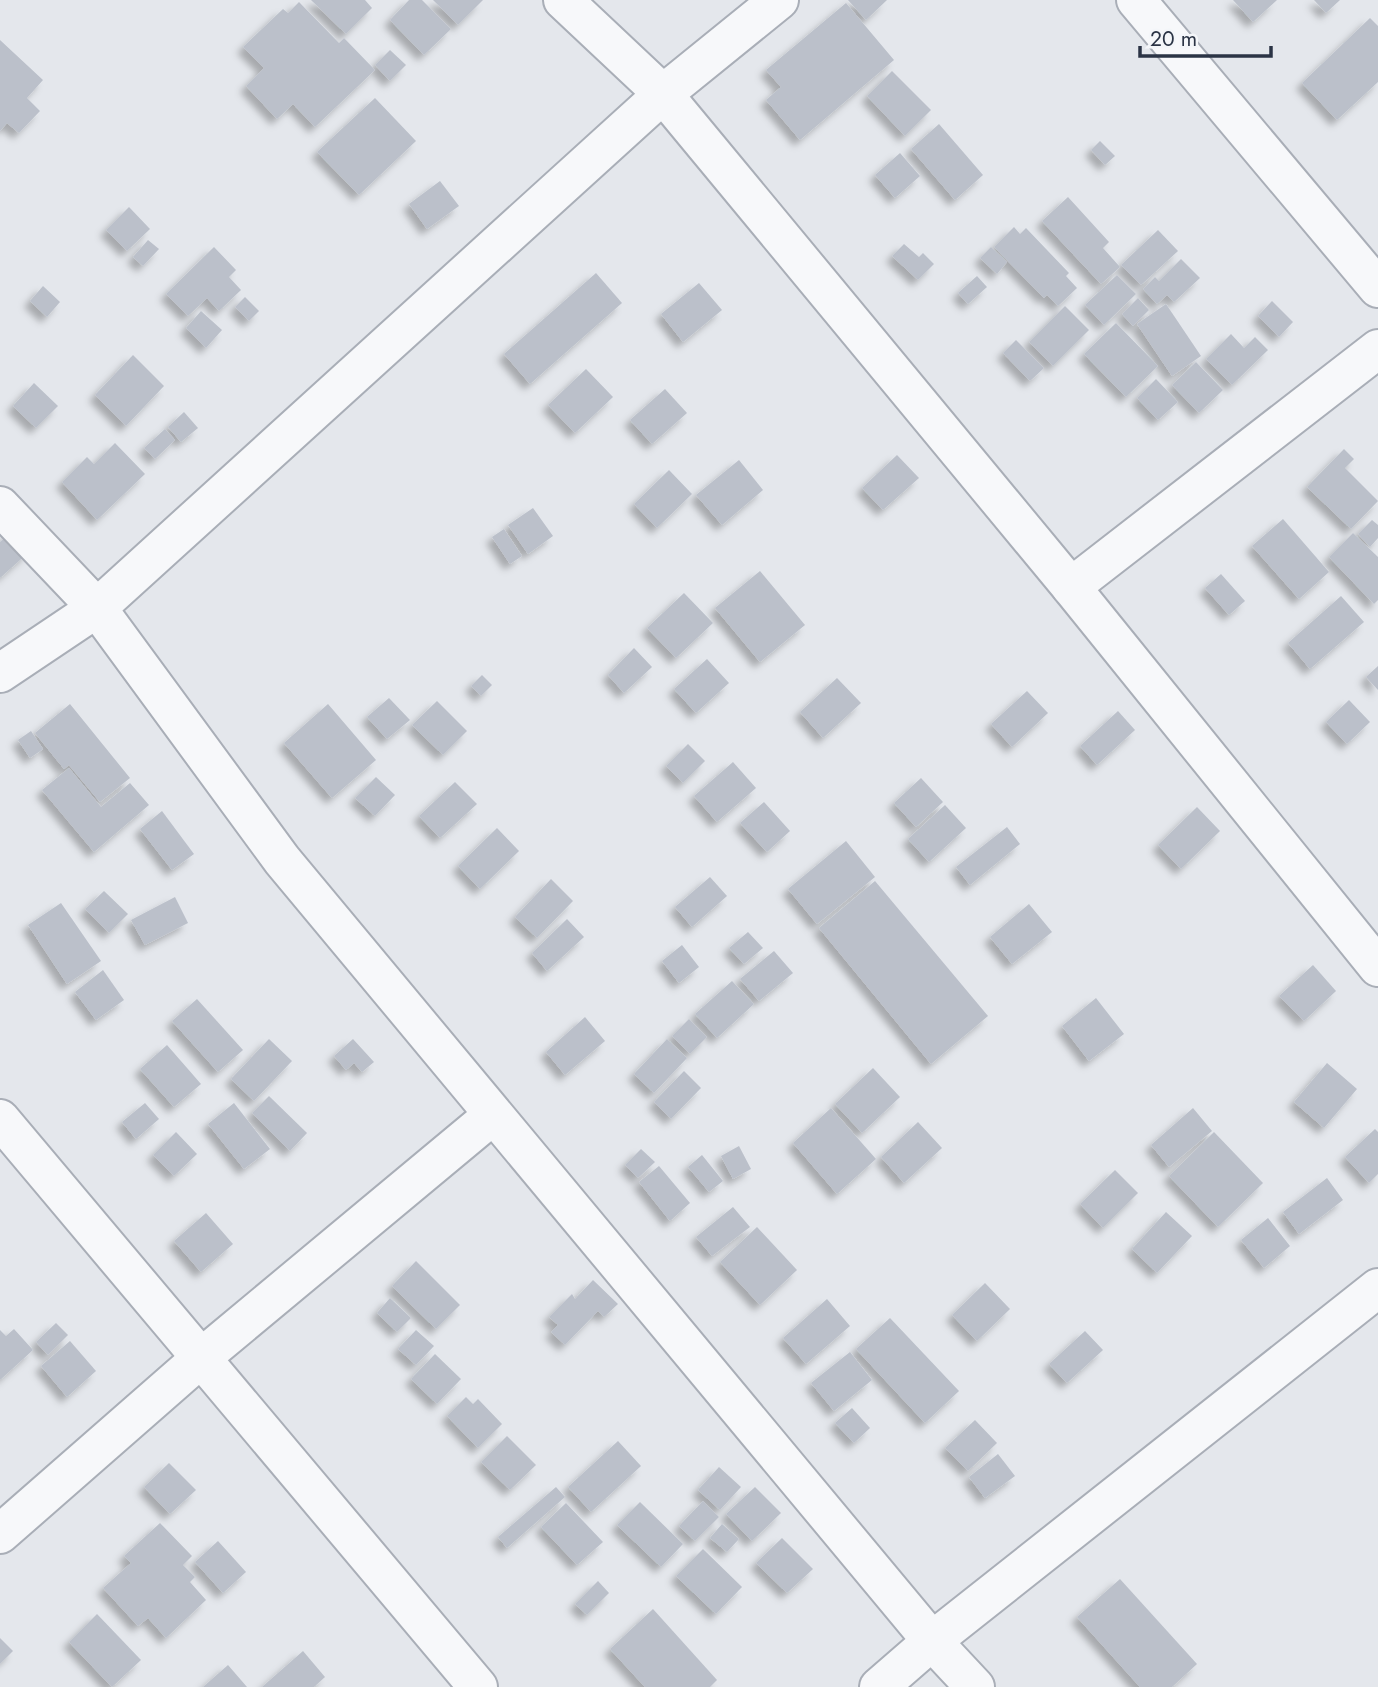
<svg xmlns="http://www.w3.org/2000/svg" width="1378" height="1687" font-family="Jost,sans-serif">
<style>
.building{fill:#bbc0ca;filter:url(#shadow)}
.lines{fill:none;stroke-linecap:round;stroke-linejoin:round}
.street-casing{stroke:#a9aeb7;stroke-width:42}
.street{stroke:#f7f8fa;stroke-width:38}
</style>
<defs>
<filter id="shadow"><feDropShadow dx="-6" dy="6" stdDeviation="3.5" flood-color="#0004"/></filter>
</defs>
<rect width="100%" height="100%" fill="#e4e7ec"/>
<g class="building">
<polygon points="311,0 365,0 372,8 346,34"/>
<polygon points="409,0 422,0 451,29 424,55 390,20"/>
<polygon points="433,0 483,0 458,25"/>
<polygon points="848,0 887,0 866,20"/>
<polygon points="1233,0 1277,0 1253,22"/>
<polygon points="1314,0 1340,0 1326,13"/>
<polygon points="299,2 339,43 344,38 375,70 315,127 293,104 277,119 246,86 264,68 243,47 283,9 288,13"/>
<polygon points="846,3 894,60 800,140 766,100 781,87 766,70"/>
<polygon points="1370,18 1378,26 1378,82 1337,120 1302,83"/>
<polygon points="0,40 43,80 27,98 40,111 19,133 7,123 0,131"/>
<polygon points="390,50 406,65 390,81 375,65"/>
<polygon points="892,71 931,110 905,136 867,96"/>
<polygon points="375,98 416,141 359,195 317,152"/>
<polygon points="939,124 983,175 955,200 911,149"/>
<polygon points="1100,141 1115,156 1105,165 1091,150"/>
<polygon points="900,153 920,176 895,198 875,175"/>
<polygon points="440,181 459,206 427,229 409,204"/>
<polygon points="1068,197 1109,242 1103,248 1120,267 1101,284 1042,221"/>
<polygon points="129,207 150,229 127,251 106,230"/>
<polygon points="1014,227 1020,234 1026,228 1069,273 1066,276 1077,288 1058,306 1047,295 1044,298 994,247"/>
<polygon points="1158,230 1178,251 1141,285 1121,265"/>
<polygon points="148,240 159,249 143,266 133,257"/>
<polygon points="904,244 919,257 923,253 934,264 918,280 892,256"/>
<polygon points="214,247 236,270 229,277 241,290 219,311 207,298 188,316 166,294"/>
<polygon points="991,247 1007,262 997,274 980,258"/>
<polygon points="1181,259 1200,278 1174,302 1167,295 1157,304 1143,289 1155,277 1159,281"/>
<polygon points="596,273 622,303 530,384 504,354"/>
<polygon points="1117,275 1136,294 1104,325 1085,305"/>
<polygon points="977,276 987,287 968,304 958,293"/>
<polygon points="699,283 722,310 683,342 661,314"/>
<polygon points="43,286 60,302 47,317 30,301"/>
<polygon points="245,297 259,311 249,321 235,307"/>
<polygon points="1138,298 1149,310 1133,326 1122,314"/>
<polygon points="1272,301 1293,322 1279,337 1258,316"/>
<polygon points="1166,304 1201,356 1172,376 1137,324"/>
<polygon points="1065,306 1089,330 1053,366 1029,342"/>
<polygon points="201,311 222,330 206,348 186,328"/>
<polygon points="1116,323 1158,366 1126,397 1084,354"/>
<polygon points="1231,334 1244,348 1255,337 1268,350 1232,385 1206,359"/>
<polygon points="1016,340 1044,368 1030,381 1003,353"/>
<polygon points="133,355 164,386 126,426 95,395"/>
<polygon points="1196,362 1223,390 1199,413 1172,385"/>
<polygon points="586,369 613,397 575,433 548,405"/>
<polygon points="1156,379 1178,402 1158,420 1137,398"/>
<polygon points="34,383 58,406 36,428 13,406"/>
<polygon points="665,389 687,413 652,444 630,420"/>
<polygon points="184,412 198,428 181,442 168,427"/>
<polygon points="165,429 175,440 155,459 144,448"/>
<polygon points="115,443 145,474 97,520 62,482 87,457 94,464"/>
<polygon points="1344,449 1354,459 1345,468 1378,501 1351,529 1307,487"/>
<polygon points="897,455 919,478 883,510 862,488"/>
<polygon points="739,460 763,490 722,525 696,495"/>
<polygon points="669,470 692,494 657,528 634,504"/>
<polygon points="533,508 553,536 528,554 508,525"/>
<polygon points="1283,519 1329,572 1299,599 1252,546"/>
<polygon points="1372,520 1378,525 1378,538 1370,547 1358,534"/>
<polygon points="504,529 522,556 510,564 492,537"/>
<polygon points="11,532 29,552 0,578 0,542"/>
<polygon points="1353,533 1378,557 1378,600 1374,604 1329,557"/>
<polygon points="760,571 805,625 760,662 715,608"/>
<polygon points="1221,574 1245,601 1229,615 1205,588"/>
<polygon points="684,593 713,623 676,658 647,628"/>
<polygon points="1341,596 1364,622 1310,669 1288,643"/>
<polygon points="634,648 652,667 624,693 608,675"/>
<polygon points="707,659 729,683 696,713 674,689"/>
<polygon points="1378,666 1378,690 1366,677"/>
<polygon points="482,675 492,685 481,696 471,686"/>
<polygon points="837,678 861,703 823,738 800,712"/>
<polygon points="1027,691 1048,713 1012,747 991,724"/>
<polygon points="389,698 410,720 387,739 367,717"/>
<polygon points="1349,700 1370,722 1347,744 1326,722"/>
<polygon points="437,701 467,731 443,755 412,725"/>
<polygon points="70,704 130,778 100,802 69,765 64,769 35,733"/>
<polygon points="328,704 376,760 332,798 284,743"/>
<polygon points="1118,711 1135,730 1097,765 1080,746"/>
<polygon points="31,731 43,749 30,758 18,740"/>
<polygon points="688,744 705,761 683,783 666,766"/>
<polygon points="733,762 756,788 717,822 694,796"/>
<polygon points="69,768 101,807 130,783 149,805 94,852 42,790"/>
<polygon points="376,777 395,795 375,816 355,798"/>
<polygon points="921,778 943,802 916,827 894,803"/>
<polygon points="455,782 477,804 440,838 419,816"/>
<polygon points="764,802 790,831 767,852 740,823"/>
<polygon points="945,805 966,828 929,862 908,839"/>
<polygon points="1197,807 1220,831 1181,869 1158,845"/>
<polygon points="162,811 194,854 172,870 140,829"/>
<polygon points="1007,827 1020,844 970,885 956,867"/>
<polygon points="497,828 519,851 480,889 458,866"/>
<polygon points="846,841 875,877 817,924 788,889"/>
<polygon points="710,877 727,896 692,927 675,907"/>
<polygon points="551,879 573,901 537,938 515,917"/>
<polygon points="875,881 988,1016 931,1064 819,928"/>
<polygon points="104,891 128,914 109,933 85,909"/>
<polygon points="175,897 188,923 145,945 131,920"/>
<polygon points="61,903 101,961 67,984 28,925"/>
<polygon points="1029,904 1052,932 1012,964 990,937"/>
<polygon points="567,919 584,937 547,971 532,953"/>
<polygon points="748,932 763,948 744,964 729,948"/>
<polygon points="682,945 699,967 679,983 662,961"/>
<polygon points="774,951 793,973 759,1001 740,979"/>
<polygon points="1313,965 1336,991 1304,1021 1279,996"/>
<polygon points="103,970 124,1000 96,1020 75,992"/>
<polygon points="732,981 754,1004 717,1038 695,1014"/>
<polygon points="1096,998 1124,1034 1089,1061 1062,1026"/>
<polygon points="197,999 243,1050 218,1072 172,1021"/>
<polygon points="585,1017 605,1041 565,1075 546,1052"/>
<polygon points="689,1019 707,1037 690,1054 672,1036"/>
<polygon points="269,1039 292,1061 254,1101 231,1079"/>
<polygon points="353,1039 374,1062 362,1072 354,1063 346,1070 334,1056"/>
<polygon points="667,1039 687,1058 654,1093 634,1074"/>
<polygon points="167,1045 201,1084 174,1107 140,1069"/>
<polygon points="1327,1063 1357,1089 1324,1128 1294,1102"/>
<polygon points="873,1068 900,1097 862,1133 835,1104"/>
<polygon points="684,1071 701,1088 671,1119 654,1102"/>
<polygon points="269,1096 307,1133 290,1151 252,1113"/>
<polygon points="145,1103 159,1119 136,1139 122,1122"/>
<polygon points="234,1103 270,1149 244,1169 208,1124"/>
<polygon points="831,1108 876,1159 837,1194 793,1143"/>
<polygon points="1193,1108 1212,1131 1169,1167 1151,1145"/>
<polygon points="918,1122 942,1148 904,1183 881,1157"/>
<polygon points="1375,1129 1378,1132 1378,1174 1369,1183 1345,1157"/>
<polygon points="176,1132 197,1154 174,1176 153,1155"/>
<polygon points="1214,1132 1263,1183 1218,1227 1169,1176"/>
<polygon points="739,1146 751,1169 733,1179 721,1156"/>
<polygon points="641,1149 655,1162 638,1178 625,1165"/>
<polygon points="702,1155 723,1181 709,1192 688,1167"/>
<polygon points="659,1166 690,1203 670,1221 639,1182"/>
<polygon points="1115,1170 1138,1193 1103,1228 1080,1204"/>
<polygon points="1327,1178 1343,1200 1299,1234 1283,1212"/>
<polygon points="733,1207 750,1227 712,1256 696,1237"/>
<polygon points="1166,1212 1192,1236 1157,1273 1132,1249"/>
<polygon points="206,1213 233,1244 201,1272 174,1241"/>
<polygon points="1268,1218 1290,1246 1264,1268 1241,1240"/>
<polygon points="757,1227 797,1270 760,1305 720,1262"/>
<polygon points="416,1261 460,1305 436,1329 392,1286"/>
<polygon points="593,1280 618,1304 604,1317 598,1311 565,1345 551,1332 558,1325 549,1317 572,1294 575,1299"/>
<polygon points="985,1283 1010,1309 977,1341 952,1315"/>
<polygon points="390,1298 411,1318 397,1332 377,1313"/>
<polygon points="827,1299 850,1326 806,1364 783,1338"/>
<polygon points="890,1318 959,1391 925,1423 856,1349"/>
<polygon points="56,1323 68,1335 48,1355 36,1342"/>
<polygon points="14,1329 33,1350 0,1380 0,1330 6,1336"/>
<polygon points="416,1330 434,1346 416,1365 398,1349"/>
<polygon points="1085,1331 1103,1350 1067,1383 1049,1364"/>
<polygon points="70,1341 96,1371 67,1397 41,1366"/>
<polygon points="850,1352 872,1380 834,1411 811,1383"/>
<polygon points="435,1354 461,1379 437,1404 411,1379"/>
<polygon points="466,1397 473,1404 478,1399 502,1424 478,1448 447,1416"/>
<polygon points="852,1408 870,1428 854,1443 835,1423"/>
<polygon points="975,1420 997,1443 968,1471 945,1448"/>
<polygon points="507,1436 536,1465 510,1490 481,1462"/>
<polygon points="618,1441 641,1466 591,1512 568,1487"/>
<polygon points="998,1454 1015,1476 985,1498 969,1477"/>
<polygon points="169,1463 196,1490 170,1514 144,1487"/>
<polygon points="719,1467 741,1487 720,1510 698,1490"/>
<polygon points="556,1487 565,1497 507,1548 498,1537"/>
<polygon points="755,1487 781,1513 752,1541 726,1514"/>
<polygon points="703,1501 719,1517 695,1541 679,1526"/>
<polygon points="640,1502 683,1544 661,1567 617,1525"/>
<polygon points="566,1503 603,1542 577,1565 541,1527"/>
<polygon points="160,1523 192,1556 183,1565 195,1577 190,1582 206,1600 166,1638 148,1618 138,1626 103,1588 131,1563 124,1556"/>
<polygon points="722,1524 739,1539 727,1552 710,1538"/>
<polygon points="782,1538 813,1569 787,1593 756,1563"/>
<polygon points="218,1541 246,1572 223,1593 195,1562"/>
<polygon points="703,1549 742,1587 716,1614 676,1576"/>
<polygon points="1120,1579 1197,1664 1172,1687 1140,1687 1077,1617"/>
<polygon points="598,1581 609,1593 587,1615 575,1604"/>
<polygon points="653,1609 717,1680 710,1687 645,1687 610,1649"/>
<polygon points="97,1614 141,1660 112,1687 69,1642"/>
<polygon points="0,1638 13,1651 0,1664"/>
<polygon points="303,1651 325,1677 314,1687 262,1687"/>
<polygon points="228,1665 247,1687 203,1687"/>
</g>
<g class="lines">
<defs>
<g id="street">
<polyline points="563,0 663,94 1071,587 1378,967"/>
<polyline points="1136,0 1378,288"/>
<polyline points="0,506 97,608 282,860 932,1641 975,1687"/>
<polyline points="1071,587 1378,349"/>
<polyline points="0,673 97,608 663,94 779,0"/>
<polyline points="0,1119 478,1687"/>
<polyline points="0,1534 201,1358 493,1115"/>
<polyline points="879,1687 932,1641 1378,1288"/>
</g>
</defs>
<use href="#street" class="street-casing"/>
<use href="#street" class="street"/>
</g>
<path d="M1140 46v10h131v-10" fill="none" stroke="#2b3445" stroke-width="3.5"/>
<text x="1150" y="46" font-size="21" fill="#2b3445" stroke="#f4f6f9" stroke-width="5" paint-order="stroke">20 m</text>
</svg>
